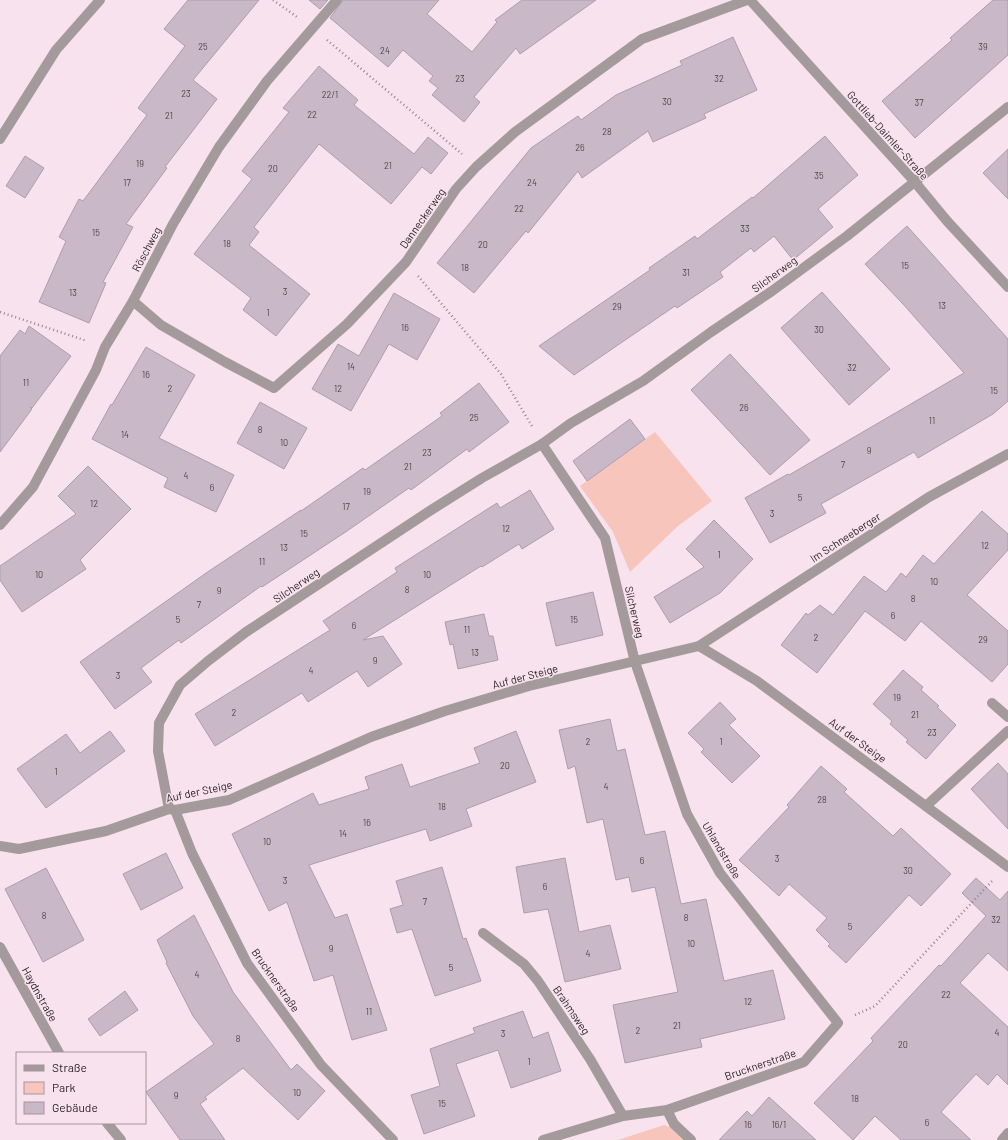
<svg xmlns="http://www.w3.org/2000/svg" width="1008" height="1140" font-family="Barlow,sans-serif">
<style>
.green{fill:#f8c5bd}
.building{fill:#c8b8c8;stroke:#ad9dae}
.lines{fill:none;stroke-linecap:round;stroke-linejoin:round}
.path{stroke:#94858d;stroke-width:2.5;stroke-dasharray:1 3;stroke-linecap:butt}
.minor{stroke:#a59a9b;stroke-width:10}
.labels{text-anchor:middle;dominant-baseline:central;stroke-width:3;stroke-linejoin:round;paint-order:stroke}
.number-label{font-size:9px;fill:#4f454c}
.street-label{font-size:11px;fill:#271f23;stroke:#f8e2ed}
</style>
<rect width="100%" height="100%" fill="#f8e2ed"/>
<g class="green">
<polygon points="655,432 712,501 678,526 630,572 613,532 580,486"/>
<polygon points="664,1125 674,1128 687,1140 618,1140"/>
</g>
<g class="building">
<polygon points="188,0 259,0 193,80 217,99 165,167 167,168 126,224 133,227 103,282 106,283 89,323 39,302 66,241 59,237 79,199 83,201 147,115 138,108 185,46 164,29"/>
<polygon points="309,0 328,0 320,9"/>
<polygon points="343,0 439,0 427,14 472,52 497,22 495,20 522,0 596,0 520,54 516,48 474,97 480,102 464,122 432,95 438,88 429,81 433,76 403,50 388,67 330,18"/>
<polygon points="993,0 1008,0 1008,55 915,138 882,101 952,40 950,38"/>
<polygon points="733,37 757,90 704,114 706,118 653,142 648,131 582,178 578,171 528,233 526,231 474,293 437,263 531,148 578,116 581,120 616,95 682,65 680,61"/>
<polygon points="319,66 358,100 354,105 414,154 428,137 448,153 431,174 422,167 391,204 319,144 254,227 259,232 249,245 310,294 276,336 243,310 251,298 194,254 252,179 242,171 289,112 283,108"/>
<polygon points="825,136 858,175 818,209 833,227 793,260 774,236 754,252 751,248 720,272 723,277 677,308 675,306 574,375 539,346 650,270 649,268 695,236 697,239 752,197 753,198"/>
<polygon points="1008,149 1008,199 983,173"/>
<polygon points="25,156 44,168 25,198 6,186"/>
<polygon points="907,226 1008,339 1008,401 993,414 918,458 914,452 821,504 826,513 770,543 745,498 788,474 789,475 964,373 903,304 865,264"/>
<polygon points="822,292 890,369 849,405 781,328"/>
<polygon points="394,293 440,319 417,360 389,344 351,411 312,389 338,344 359,356"/>
<polygon points="29,326 71,356 32,408 30,407 32,409 0,452 0,356 20,330 25,334"/>
<polygon points="146,347 195,375 159,438 234,475 216,512 164,487 168,478 92,439 111,404 112,405"/>
<polygon points="730,354 810,440 770,475 691,390"/>
<polygon points="479,383 509,422 469,452 467,449 411,490 409,488 347,531 262,587 261,586 181,643 179,640 141,668 152,682 115,709 80,662 209,571 301,510 301,511 363,468 365,470 442,416 440,413"/>
<polygon points="260,402 307,428 284,469 237,443"/>
<polygon points="630,419 645,439 587,481 573,461"/>
<polygon points="88,466 131,509 80,560 86,569 22,612 0,580 0,566 76,514 58,496"/>
<polygon points="530,490 554,529 522,549 519,544 482,567 481,566 363,640 383,636 402,664 368,687 357,671 308,702 302,693 215,746 195,714 330,630 323,621 397,572 395,568 497,503 500,508"/>
<polygon points="982,511 1008,534 1008,550 967,595 1008,631 1008,664 992,682 921,621 905,641 865,611 817,673 781,645 806,613 808,615 820,605 833,615 864,576 886,592 901,573 906,577 923,555 934,564"/>
<polygon points="714,520 753,559 720,593 670,623 654,597 704,567 686,549"/>
<polygon points="593,592 603,635 556,646 546,603"/>
<polygon points="484,614 489,636 493,636 498,660 458,669 453,644 450,645 445,622"/>
<polygon points="903,670 923,687 921,690 939,706 937,707 956,725 926,759 906,742 908,740 890,724 892,721 873,704"/>
<polygon points="720,702 736,719 729,725 760,756 732,783 701,752 704,749 688,733"/>
<polygon points="610,719 617,751 625,749 645,835 665,831 681,904 706,899 724,981 773,970 785,1019 700,1039 702,1047 625,1063 613,1005 678,992 655,887 632,892 629,877 616,880 603,819 587,823 575,766 568,769 559,730"/>
<polygon points="110,731 125,751 46,808 17,769 66,734 80,753"/>
<polygon points="516,731 536,782 466,809 472,826 430,841 426,829 309,865 335,918 347,914 387,1030 352,1040 333,975 314,981 287,902 269,911 232,834 313,793 319,805 369,789 365,777 402,764 410,787 480,763 474,748"/>
<polygon points="998,763 1008,774 1008,829 971,789"/>
<polygon points="821,766 847,789 844,792 893,836 901,828 951,874 921,906 909,895 846,963 828,946 830,944 816,930 827,918 789,884 779,896 739,860 789,807 787,805"/>
<polygon points="166,853 183,888 141,910 123,874"/>
<polygon points="565,858 579,932 610,925 621,969 565,982 548,909 524,913 516,867"/>
<polygon points="442,867 463,939 466,938 481,981 435,996 412,929 397,933 390,909 403,905 396,881"/>
<polygon points="46,868 84,940 43,962 5,889"/>
<polygon points="976,878 1000,900 1008,891 1008,971 988,953 960,983 1008,1027 1008,1085 997,1074 988,1085 976,1074 941,1112 971,1140 901,1140 875,1116 853,1140 814,1103 873,1041 871,1038 939,965 941,966 986,916 962,893"/>
<polygon points="194,915 233,992 291,1070 297,1064 325,1091 298,1120 243,1068 205,1097 207,1099 200,1104 225,1140 180,1140 146,1092 214,1044 193,1016 166,963 167,962 157,940"/>
<polygon points="125,991 138,1010 100,1036 88,1019"/>
<polygon points="523,1011 533,1038 548,1032 561,1071 511,1088 498,1050 456,1064 475,1116 424,1134 411,1095 440,1086 430,1049 475,1033 473,1028"/>
<polygon points="769,1097 816,1140 719,1140 747,1111 752,1116"/>
</g>
<g class="lines">
<g class="path">
<polyline points="273,0 297,17"/>
<polyline points="327,40 462,154"/>
<polyline points="418,276 501,374 533,428"/>
<polyline points="0,312 87,341"/>
<polyline points="855,1015 875,1006 993,880"/>
</g>
<g class="minor">
<polyline points="750,0 914,181 947,221 1008,287"/>
<polyline points="0,139 56,50 100,0"/>
<polyline points="133,301 161,325 225,362 274,388 347,324 406,262 456,189 476,167 515,132 642,39 747,0"/>
<polyline points="542,444 605,538 635,662 687,814 720,873 838,1023 804,1062 667,1110 623,1116 543,1140"/>
<polyline points="0,525 33,487 96,370 105,347 133,301 173,224 219,147 267,81 337,0"/>
<polyline points="699,646 757,681 1008,867"/>
<polyline points="992,703 1008,717"/>
<polyline points="926,806 1008,731"/>
<polyline points="169,809 158,751 159,723 180,685 208,661 246,632 428,512 482,478 542,444 571,423 643,381 711,332 772,291 847,236 1008,107"/>
<polyline points="175,810 192,853 247,963 321,1065 393,1140"/>
<polyline points="0,846 19,849 106,831 169,809 175,810 229,800 371,737 445,711 529,686 699,646 929,497 1008,454"/>
<polyline points="483,933 524,964 538,981 590,1059 623,1116"/>
<polyline points="0,947 59,1053"/>
<polyline points="667,1110 674,1124 691,1140"/>
<polyline points="107,1123 121,1140"/>
<polyline points="1002,1140 1008,1133"/>
</g>
</g>
<g class="labels">
<g class="number-label">
<text x="203" y="46">25</text>
<text x="983" y="46">39</text>
<text x="385" y="50">24</text>
<text x="460" y="78">23</text>
<text x="719" y="78">32</text>
<text x="186" y="93">23</text>
<text x="330" y="94">22/1</text>
<text x="667" y="101">30</text>
<text x="919" y="102">37</text>
<text x="312" y="114">22</text>
<text x="169" y="115">21</text>
<text x="607" y="131">28</text>
<text x="580" y="147">26</text>
<text x="140" y="163">19</text>
<text x="388" y="165">21</text>
<text x="273" y="168">20</text>
<text x="819" y="175">35</text>
<text x="127" y="182">17</text>
<text x="532" y="182">24</text>
<text x="519" y="208">22</text>
<text x="745" y="228">33</text>
<text x="96" y="232">15</text>
<text x="227" y="243">18</text>
<text x="483" y="244">20</text>
<text x="905" y="265">15</text>
<text x="465" y="267">18</text>
<text x="686" y="272">31</text>
<text x="285" y="291">3</text>
<text x="73" y="292">13</text>
<text x="942" y="305">13</text>
<text x="617" y="306">29</text>
<text x="268" y="312">1</text>
<text x="405" y="327">16</text>
<text x="819" y="329">30</text>
<text x="351" y="366">14</text>
<text x="852" y="367">32</text>
<text x="146" y="374">16</text>
<text x="26" y="382">11</text>
<text x="170" y="388">2</text>
<text x="338" y="388">12</text>
<text x="994" y="390">15</text>
<text x="744" y="407">26</text>
<text x="474" y="417">25</text>
<text x="932" y="420">11</text>
<text x="260" y="429">8</text>
<text x="125" y="434">14</text>
<text x="284" y="442">10</text>
<text x="869" y="450">9</text>
<text x="427" y="452">23</text>
<text x="843" y="464">7</text>
<text x="408" y="466">21</text>
<text x="186" y="475">4</text>
<text x="212" y="487">6</text>
<text x="367" y="491">19</text>
<text x="800" y="497">5</text>
<text x="94" y="503">12</text>
<text x="346" y="506">17</text>
<text x="772" y="513">3</text>
<text x="506" y="528">12</text>
<text x="304" y="533">15</text>
<text x="985" y="545">12</text>
<text x="284" y="547">13</text>
<text x="719" y="554">1</text>
<text x="262" y="561">11</text>
<text x="39" y="574">10</text>
<text x="427" y="574">10</text>
<text x="934" y="581">10</text>
<text x="407" y="589">8</text>
<text x="219" y="590">9</text>
<text x="913" y="598">8</text>
<text x="199" y="604">7</text>
<text x="893" y="615">6</text>
<text x="178" y="619">5</text>
<text x="574" y="619">15</text>
<text x="354" y="625">6</text>
<text x="467" y="629">11</text>
<text x="816" y="637">2</text>
<text x="983" y="639">29</text>
<text x="475" y="652">13</text>
<text x="375" y="660">9</text>
<text x="311" y="670">4</text>
<text x="118" y="675">3</text>
<text x="897" y="697">19</text>
<text x="234" y="712">2</text>
<text x="915" y="714">21</text>
<text x="932" y="732">23</text>
<text x="588" y="741">2</text>
<text x="721" y="741">1</text>
<text x="505" y="765">20</text>
<text x="56" y="771">1</text>
<text x="606" y="786">4</text>
<text x="822" y="799">28</text>
<text x="442" y="806">18</text>
<text x="367" y="822">16</text>
<text x="343" y="833">14</text>
<text x="267" y="841">10</text>
<text x="777" y="858">3</text>
<text x="642" y="860">6</text>
<text x="908" y="870">30</text>
<text x="285" y="880">3</text>
<text x="545" y="886">6</text>
<text x="425" y="901">7</text>
<text x="44" y="915">8</text>
<text x="686" y="917">8</text>
<text x="996" y="919">32</text>
<text x="850" y="926">5</text>
<text x="691" y="943">10</text>
<text x="331" y="948">9</text>
<text x="588" y="953">4</text>
<text x="451" y="967">5</text>
<text x="197" y="974">4</text>
<text x="946" y="994">22</text>
<text x="748" y="1001">12</text>
<text x="369" y="1011">11</text>
<text x="677" y="1025">21</text>
<text x="638" y="1030">2</text>
<text x="997" y="1032">4</text>
<text x="503" y="1033">3</text>
<text x="238" y="1038">8</text>
<text x="903" y="1044">20</text>
<text x="529" y="1061">1</text>
<text x="297" y="1092">10</text>
<text x="176" y="1095">9</text>
<text x="855" y="1098">18</text>
<text x="442" y="1103">15</text>
<text x="927" y="1122">6</text>
<text x="748" y="1124">16</text>
<text x="779" y="1124">16/1</text>
</g>
<g class="street-label">
<text transform="translate(888 135) rotate(48)">Gottlieb-Daimler-Straße</text>
<text transform="translate(422 218) rotate(-55)">Danneckerweg</text>
<text transform="translate(146 249) rotate(-62)">Röschweg</text>
<text transform="translate(774 274) rotate(-36)">Silcherweg</text>
<text transform="translate(845 537) rotate(-33)">Im Schneeberger</text>
<text transform="translate(296 585) rotate(-34)">Silcherweg</text>
<text transform="translate(635 612) rotate(77)">Silcherweg</text>
<text transform="translate(525 676) rotate(-15)">Auf der Steige</text>
<text transform="translate(858 740) rotate(36)">Auf der Steige</text>
<text transform="translate(199 791) rotate(-12)">Auf der Steige</text>
<text transform="translate(722 850) rotate(59)">Uhlandstraße</text>
<text transform="translate(276 980) rotate(55)">Brucknerstraße</text>
<text transform="translate(40 994) rotate(61)">Haydnstraße</text>
<text transform="translate(572 1010) rotate(56)">Brahmsweg</text>
<text transform="translate(760 1064) rotate(-19)">Brucknerstraße</text>
</g>
</g>
<rect x="16" y="1052" width="130" height="72" fill="#f8e2ed" stroke="#a4949c"/>
<rect x="24" y="1065" width="20" height="6" fill="#a59a9b" stroke="#a4949c"/>
<text x="52" y="1072" font-size="12" fill="#271f23">Straße</text>
<rect x="24" y="1082" width="20" height="12" fill="#f8c5bd" stroke="#a4949c"/>
<text x="52" y="1092" font-size="12" fill="#271f23">Park</text>
<rect x="24" y="1102" width="20" height="12" fill="#c8b8c8" stroke="#a4949c"/>
<text x="52" y="1112" font-size="12" fill="#271f23">Gebäude</text>
</svg>
